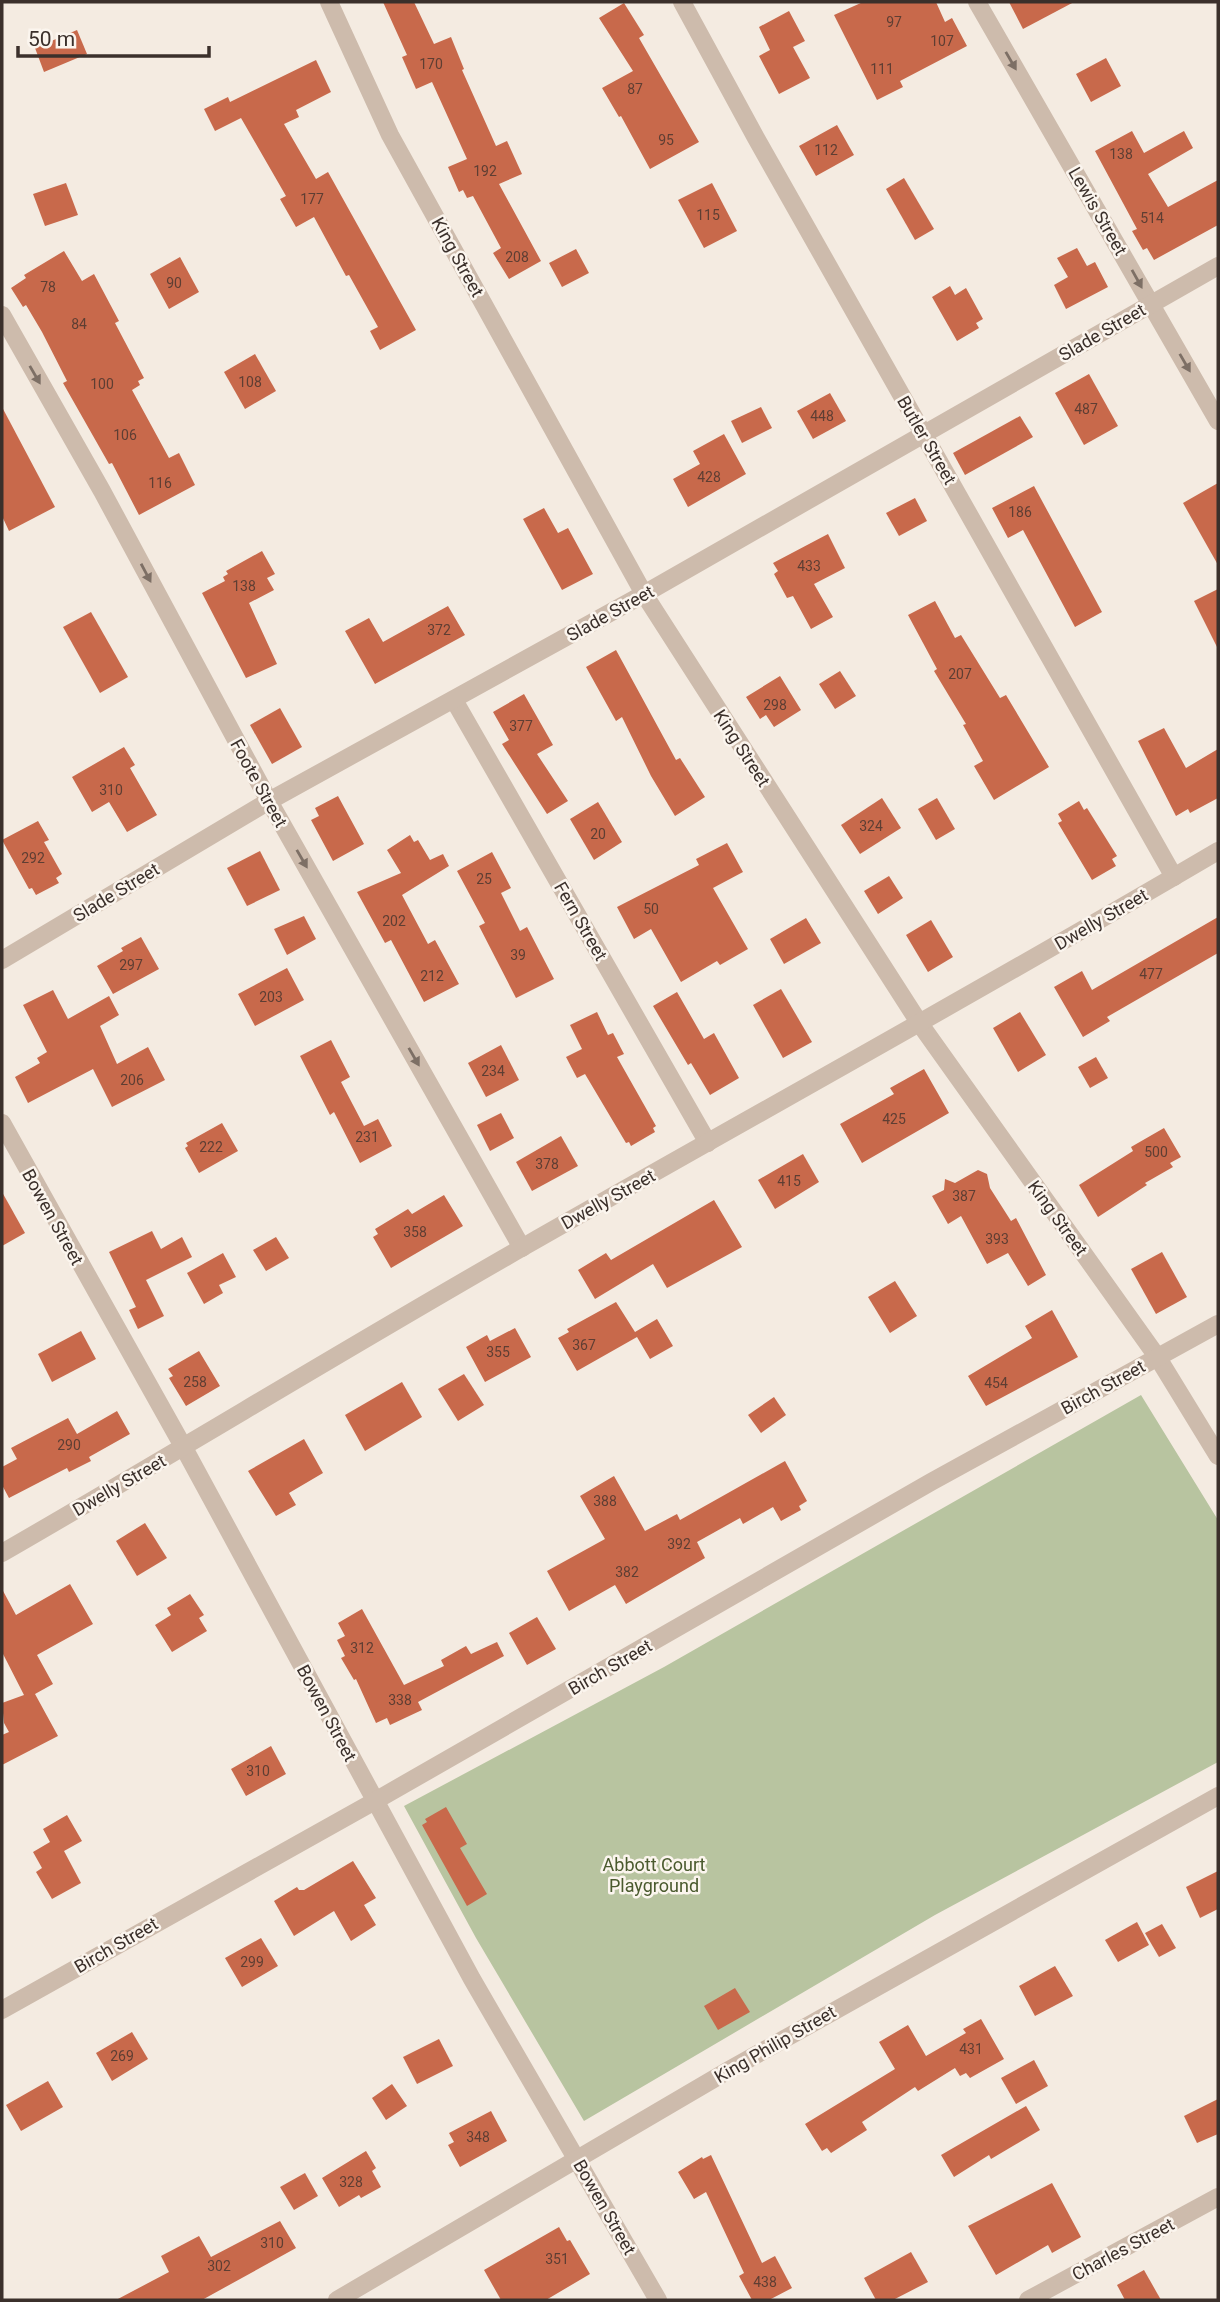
<svg xmlns="http://www.w3.org/2000/svg" width="1220" height="2302" font-family="Roboto,sans-serif">
<style>
.green{fill:#b8c4a0}
.building{fill:#c8694b}
.lines{fill:none;stroke-linecap:round;stroke-linejoin:round}
.street{stroke:#cdbbac;stroke-width:18}
.oneway{fill:#7d6f65}
.labels{text-anchor:middle;dominant-baseline:central;stroke-width:5;stroke-linejoin:round;paint-order:stroke}
.number-label{font-size:14px;fill:#5e3e33}
.street-label{font-size:18px;fill:#3b302b;stroke:#fbf5ee}
.park-label{font-size:18px;fill:#4a5a2e;stroke:#fbf5ee}
</style>
<rect width="100%" height="100%" fill="#f4ebe1"/>
<polygon class="green" points="1141,1395 1218,1520 1218,1762 935,1915 584,2121 476,1938 404,1806 664,1667"/>
<g class="building">
<polygon points="383,2 414,2 434,44 451,37 464,69 462,70 496,146 507,141 522,174 499,184 541,261 509,279 493,253 501,248 473,196 467,198 463,190 459,192 448,167 467,159 432,82 416,89 402,57 407,55"/>
<polygon points="863,2 936,2 945,22 952,18 967,46 900,81 903,87 877,100 834,15"/>
<polygon points="1009,2 1074,2 1023,29"/>
<polygon points="624,3 644,35 639,38 699,142 650,169 621,116 619,117 602,88 633,71 599,18"/>
<polygon points="789,11 805,41 793,47 810,78 779,94 759,56 770,50 759,27"/>
<polygon points="77,30 87,54 44,72 35,48"/>
<polygon points="1106,58 1121,86 1091,102 1076,74"/>
<polygon points="316,60 331,92 296,110 299,117 284,124 316,179 328,172 416,330 380,350 370,331 378,327 349,275 346,276 314,217 296,227 280,199 286,196 241,118 215,131 204,109 228,97 230,102"/>
<polygon points="837,125 854,155 816,176 799,146"/>
<polygon points="1132,131 1144,153 1184,131 1193,148 1148,174 1168,207 1218,180 1218,225 1154,260 1147,248 1143,250 1132,231 1137,229 1095,151"/>
<polygon points="904,178 934,229 915,240 886,189"/>
<polygon points="66,183 78,215 45,226 33,194"/>
<polygon points="712,183 737,231 704,248 678,200"/>
<polygon points="1077,248 1087,266 1095,262 1108,287 1066,309 1054,285 1068,277 1057,258"/>
<polygon points="576,249 589,273 562,287 549,263"/>
<polygon points="64,251 82,281 94,274 119,321 115,323 144,378 138,381 140,385 132,390 169,458 179,453 195,485 139,515 112,463 109,464 63,383 67,381 42,332 26,305 23,307 11,288 26,278 24,275"/>
<polygon points="180,257 199,292 169,309 150,274"/>
<polygon points="950,286 955,295 966,288 983,319 976,323 979,328 957,341 932,297"/>
<polygon points="255,354 276,391 245,409 224,372"/>
<polygon points="1089,374 1118,426 1084,445 1055,393"/>
<polygon points="830,393 846,421 813,439 797,411"/>
<polygon points="2,407 55,507 9,531 2,516"/>
<polygon points="761,407 772,428 742,443 731,421"/>
<polygon points="1020,416 1033,437 965,475 953,453"/>
<polygon points="724,434 746,474 688,507 673,479 700,464 693,451"/>
<polygon points="1218,483 1218,565 1183,503"/>
<polygon points="1034,486 1102,612 1075,627 1023,530 1008,538 992,508"/>
<polygon points="915,498 927,521 899,536 886,513"/>
<polygon points="544,508 558,533 568,528 593,574 562,590 523,519"/>
<polygon points="828,534 845,568 814,584 833,617 811,629 793,596 787,598 774,574 778,571 773,563"/>
<polygon points="262,551 275,574 267,578 274,590 249,603 277,664 246,678 202,593 225,581 223,577 228,574 226,571"/>
<polygon points="1218,589 1218,649 1194,601"/>
<polygon points="935,601 955,638 961,635 1000,698 1006,695 1049,767 994,800 974,766 983,761 963,725 966,724 934,671 937,669 908,615"/>
<polygon points="448,606 465,635 375,684 345,631 369,618 383,642"/>
<polygon points="91,612 128,677 100,693 63,627"/>
<polygon points="616,650 676,760 680,758 705,797 675,816 651,776 622,717 616,721 586,667"/>
<polygon points="840,671 856,696 835,709 819,684"/>
<polygon points="780,676 801,710 774,727 766,715 760,719 746,697"/>
<polygon points="524,694 553,745 537,754 568,801 547,814 502,744 509,740 493,712"/>
<polygon points="280,708 302,747 272,764 250,725"/>
<polygon points="1164,728 1186,768 1218,749 1218,798 1190,813 1188,809 1176,816 1138,741"/>
<polygon points="124,747 135,765 130,768 157,815 127,832 109,802 92,812 72,777"/>
<polygon points="338,796 364,844 333,861 311,820 319,816 315,808"/>
<polygon points="882,798 901,828 860,854 841,825"/>
<polygon points="937,798 955,829 936,840 918,809"/>
<polygon points="1079,801 1084,810 1087,808 1117,856 1112,859 1116,866 1092,880 1058,823 1062,821 1058,814"/>
<polygon points="598,802 622,842 594,860 570,819"/>
<polygon points="38,821 49,840 44,842 62,874 56,878 59,883 36,895 32,888 29,889 2,840"/>
<polygon points="410,835 414,842 418,840 430,860 443,854 449,866 402,895 428,944 435,940 459,984 424,1002 391,940 385,943 357,892 401,873 387,850"/>
<polygon points="727,843 743,872 713,888 748,949 720,965 717,961 681,982 651,929 634,939 617,907 699,865 696,859"/>
<polygon points="260,851 280,890 247,906 227,868"/>
<polygon points="492,852 511,888 501,893 520,931 527,927 554,979 516,998 479,926 485,923 457,871"/>
<polygon points="889,876 903,898 878,914 864,891"/>
<polygon points="304,916 316,939 287,955 274,929"/>
<polygon points="1218,917 1218,953 1107,1017 1110,1021 1083,1037 1054,987 1082,971 1092,990"/>
<polygon points="806,918 821,943 784,964 770,939"/>
<polygon points="931,920 953,957 928,972 906,935"/>
<polygon points="141,937 159,969 113,994 97,966 123,951 121,948"/>
<polygon points="287,968 304,1000 255,1026 238,994"/>
<polygon points="781,989 812,1042 783,1058 753,1005"/>
<polygon points="53,990 68,1019 109,996 119,1015 100,1026 117,1064 148,1047 165,1080 112,1107 93,1069 28,1103 15,1077 40,1063 37,1058 47,1052 23,1005"/>
<polygon points="677,992 704,1039 714,1033 739,1078 710,1095 691,1063 688,1065 653,1006"/>
<polygon points="597,1012 608,1035 613,1033 624,1054 617,1057 656,1126 653,1128 655,1132 631,1146 629,1142 626,1143 585,1074 577,1078 566,1057 582,1049 570,1025"/>
<polygon points="1020,1012 1046,1055 1018,1072 993,1028"/>
<polygon points="331,1040 350,1077 341,1082 364,1126 378,1119 392,1146 360,1163 334,1112 330,1115 300,1056"/>
<polygon points="501,1045 519,1080 486,1097 468,1063"/>
<polygon points="1096,1057 1108,1078 1090,1088 1078,1067"/>
<polygon points="924,1069 949,1113 862,1163 840,1124 894,1094 890,1088"/>
<polygon points="501,1113 514,1138 490,1151 477,1125"/>
<polygon points="222,1123 238,1151 199,1173 185,1148 188,1146 186,1143"/>
<polygon points="1164,1128 1181,1157 1170,1163 1173,1167 1145,1183 1147,1185 1098,1217 1079,1185 1133,1151 1131,1147"/>
<polygon points="561,1136 578,1166 532,1191 516,1162"/>
<polygon points="803,1154 819,1182 775,1209 758,1180"/>
<polygon points="978,1170 987,1174 990,1188 1011,1221 1016,1218 1046,1275 1028,1286 1008,1253 987,1264 961,1216 948,1224 932,1196 944,1190 945,1179 955,1183"/>
<polygon points="2,1192 25,1233 2,1246"/>
<polygon points="444,1195 463,1226 391,1268 373,1237 378,1234 375,1229 408,1209 412,1214"/>
<polygon points="714,1200 742,1247 667,1288 653,1264 595,1299 578,1270 606,1253 611,1260"/>
<polygon points="152,1231 161,1249 182,1237 192,1257 146,1280 164,1316 138,1329 129,1310 136,1307 109,1252"/>
<polygon points="276,1237 289,1258 266,1271 253,1250"/>
<polygon points="1162,1252 1187,1297 1156,1314 1131,1269"/>
<polygon points="223,1253 236,1277 219,1285 223,1293 204,1304 187,1273"/>
<polygon points="895,1281 917,1316 890,1333 868,1297"/>
<polygon points="616,1302 635,1332 657,1319 673,1346 650,1359 637,1337 577,1371 558,1338 569,1332 567,1329"/>
<polygon points="1052,1310 1078,1357 986,1406 968,1376 1032,1338 1025,1326"/>
<polygon points="515,1328 531,1357 485,1382 466,1347 487,1335 490,1341"/>
<polygon points="81,1331 96,1359 52,1382 38,1354"/>
<polygon points="199,1351 220,1386 186,1406 169,1378 173,1376 168,1369"/>
<polygon points="464,1374 484,1405 458,1421 438,1389"/>
<polygon points="402,1382 422,1417 365,1451 345,1415"/>
<polygon points="774,1397 786,1415 761,1433 748,1415"/>
<polygon points="117,1411 130,1434 89,1457 91,1461 69,1472 67,1468 9,1498 2,1485 2,1467 17,1459 11,1448 68,1418 77,1434"/>
<polygon points="304,1439 323,1473 289,1493 296,1505 276,1516 248,1471"/>
<polygon points="785,1461 807,1501 799,1506 801,1510 781,1521 773,1507 743,1524 740,1518 697,1542 705,1558 626,1604 615,1585 569,1611 547,1571 605,1539 580,1496 614,1476 645,1531 677,1514 680,1520"/>
<polygon points="145,1523 167,1558 137,1576 116,1541"/>
<polygon points="70,1584 93,1624 37,1655 53,1684 35,1694 58,1736 2,1765 2,1735 9,1732 4,1723 2,1703 24,1695 2,1652 2,1589 16,1615"/>
<polygon points="190,1594 204,1615 199,1618 207,1631 172,1652 155,1625 171,1615 167,1608"/>
<polygon points="362,1609 404,1685 444,1666 441,1660 466,1646 471,1654 497,1642 504,1656 418,1702 422,1710 390,1725 387,1718 376,1723 356,1679 354,1680 341,1658 345,1656 337,1640 345,1636 338,1623"/>
<polygon points="537,1617 556,1649 527,1665 509,1633"/>
<polygon points="271,1746 286,1774 246,1796 231,1769"/>
<polygon points="446,1807 467,1844 460,1848 487,1894 467,1906 422,1825 427,1822 425,1819"/>
<polygon points="67,1815 82,1841 64,1851 81,1883 52,1899 36,1872 42,1868 33,1852 50,1842 43,1829"/>
<polygon points="353,1861 376,1898 364,1905 376,1925 351,1941 334,1911 294,1936 274,1901 297,1887 299,1890 304,1890"/>
<polygon points="1218,1871 1218,1909 1200,1918 1186,1887"/>
<polygon points="1137,1922 1149,1945 1118,1962 1105,1940"/>
<polygon points="1162,1924 1176,1948 1159,1957 1145,1933"/>
<polygon points="261,1938 278,1966 242,1987 225,1958"/>
<polygon points="1055,1966 1073,1996 1035,2016 1019,1986"/>
<polygon points="735,1988 750,2012 718,2030 704,2006"/>
<polygon points="981,2019 1004,2059 970,2078 966,2073 960,2076 955,2068 918,2091 915,2087 862,2122 867,2130 831,2153 827,2148 822,2151 805,2124 895,2069 879,2042 908,2025 926,2056 966,2033 963,2029"/>
<polygon points="132,2032 148,2059 112,2081 96,2053"/>
<polygon points="439,2039 453,2066 417,2084 403,2057"/>
<polygon points="1034,2060 1048,2086 1016,2104 1001,2078"/>
<polygon points="48,2081 63,2107 21,2131 6,2105"/>
<polygon points="392,2084 407,2106 386,2120 372,2098"/>
<polygon points="1218,2099 1218,2134 1197,2143 1184,2116"/>
<polygon points="1026,2106 1040,2130 991,2159 989,2155 954,2177 941,2155"/>
<polygon points="491,2111 507,2141 460,2167 448,2145 454,2142 449,2133"/>
<polygon points="366,2151 376,2168 372,2171 381,2187 361,2198 359,2195 339,2207 322,2178"/>
<polygon points="711,2155 762,2263 775,2256 792,2288 769,2300 752,2300 739,2276 744,2273 706,2192 694,2199 678,2172 702,2157 703,2159"/>
<polygon points="305,2173 318,2196 294,2210 280,2187"/>
<polygon points="1052,2183 1081,2237 1052,2253 1048,2245 996,2275 968,2226"/>
<polygon points="280,2221 296,2248 202,2300 116,2300 169,2272 161,2256 199,2236 211,2257"/>
<polygon points="559,2227 567,2241 570,2240 590,2274 546,2300 501,2300 484,2270"/>
<polygon points="911,2252 928,2282 893,2300 876,2300 864,2278"/>
<polygon points="1144,2270 1161,2300 1125,2300 1117,2285"/>
</g>
<g class="lines">
<g class="street">
<polyline points="329,2 390,135 644,594 920,1024 1158,1358 1218,1456"/>
<polyline points="682,2 756,138 1174,877"/>
<polyline points="977,2 1218,421"/>
<polyline points="2,315 102,491 269,801 522,1248"/>
<polyline points="454,700 708,1143"/>
<polyline points="2,960 269,801 644,594 1218,266"/>
<polyline points="2,1123 184,1448 472,1979 658,2300"/>
<path d="M2,1553C177,1452 350,1346 525,1246C756,1114 989,986 1218,851"/>
<polyline points="2,2010 375,1801 931,1482 1218,1324"/>
<polyline points="337,2300 729,2070 1218,1796"/>
<polyline points="1028,2300 1218,2197"/>
</g>
</g>
<defs><path id="oneway-solid" d="M-6-.8H1V-3.2L6.5 0L1 3.2V.8H-6Z" transform="scale(1.75)"/></defs>
<g class="oneway">
<use href="#oneway-solid" transform="translate(1011 61) rotate(60)"/>
<use href="#oneway-solid" transform="translate(1137 279) rotate(61)"/>
<use href="#oneway-solid" transform="translate(1185 363) rotate(60)"/>
<use href="#oneway-solid" transform="translate(35 375) rotate(60)"/>
<use href="#oneway-solid" transform="translate(146 573) rotate(62)"/>
<use href="#oneway-solid" transform="translate(302 859) rotate(60)"/>
<use href="#oneway-solid" transform="translate(414 1057) rotate(60)"/>
</g>
<g class="labels">
<g class="number-label">
<text x="894" y="22">97</text>
<text x="942" y="41">107</text>
<text x="431" y="64">170</text>
<text x="882" y="69">111</text>
<text x="635" y="89">87</text>
<text x="666" y="140">95</text>
<text x="826" y="150">112</text>
<text x="1121" y="154">138</text>
<text x="485" y="171">192</text>
<text x="312" y="199">177</text>
<text x="708" y="215">115</text>
<text x="1152" y="218">514</text>
<text x="517" y="257">208</text>
<text x="174" y="283">90</text>
<text x="48" y="287">78</text>
<text x="79" y="324">84</text>
<text x="250" y="382">108</text>
<text x="102" y="384">100</text>
<text x="1086" y="409">487</text>
<text x="822" y="416">448</text>
<text x="125" y="435">106</text>
<text x="709" y="477">428</text>
<text x="160" y="483">116</text>
<text x="1020" y="512">186</text>
<text x="809" y="566">433</text>
<text x="244" y="586">138</text>
<text x="439" y="630">372</text>
<text x="960" y="674">207</text>
<text x="775" y="705">298</text>
<text x="521" y="726">377</text>
<text x="111" y="790">310</text>
<text x="871" y="826">324</text>
<text x="598" y="834">20</text>
<text x="33" y="858">292</text>
<text x="484" y="879">25</text>
<text x="651" y="909">50</text>
<text x="394" y="921">202</text>
<text x="518" y="955">39</text>
<text x="131" y="965">297</text>
<text x="1151" y="974">477</text>
<text x="432" y="976">212</text>
<text x="271" y="997">203</text>
<text x="493" y="1071">234</text>
<text x="132" y="1080">206</text>
<text x="894" y="1119">425</text>
<text x="367" y="1137">231</text>
<text x="211" y="1147">222</text>
<text x="1156" y="1152">500</text>
<text x="547" y="1164">378</text>
<text x="789" y="1181">415</text>
<text x="964" y="1196">387</text>
<text x="415" y="1232">358</text>
<text x="997" y="1239">393</text>
<text x="584" y="1345">367</text>
<text x="498" y="1352">355</text>
<text x="195" y="1382">258</text>
<text x="996" y="1383">454</text>
<text x="69" y="1445">290</text>
<text x="605" y="1501">388</text>
<text x="679" y="1544">392</text>
<text x="627" y="1572">382</text>
<text x="362" y="1648">312</text>
<text x="400" y="1700">338</text>
<text x="258" y="1771">310</text>
<text x="252" y="1962">299</text>
<text x="971" y="2049">431</text>
<text x="122" y="2056">269</text>
<text x="478" y="2137">348</text>
<text x="351" y="2182">328</text>
<text x="272" y="2243">310</text>
<text x="557" y="2259">351</text>
<text x="219" y="2266">302</text>
<text x="765" y="2282">438</text>
</g>
<g class="street-label">
<text transform="translate(1098 211) rotate(60)">Lewis Street</text>
<text transform="translate(458 257) rotate(61)">King Street</text>
<text transform="translate(1102 332) rotate(-30)">Slade Street</text>
<text transform="translate(927 440) rotate(60)">Butler Street</text>
<text transform="translate(610 613) rotate(-29)">Slade Street</text>
<text transform="translate(742 748) rotate(57)">King Street</text>
<text transform="translate(259 783) rotate(61)">Foote Street</text>
<text transform="translate(116 892) rotate(-31)">Slade Street</text>
<text transform="translate(1101 919) rotate(-30)">Dwelly Street</text>
<text transform="translate(581 921) rotate(60)">Fern Street</text>
<text transform="translate(608 1199) rotate(-29)">Dwelly Street</text>
<text transform="translate(53 1217) rotate(61)">Bowen Street</text>
<text transform="translate(1058 1218) rotate(54)">King Street</text>
<text transform="translate(1103 1387) rotate(-29)">Birch Street</text>
<text transform="translate(119 1485) rotate(-30)">Dwelly Street</text>
<text transform="translate(610 1667) rotate(-30)">Birch Street</text>
<text transform="translate(327 1713) rotate(62)">Bowen Street</text>
<text transform="translate(116 1945) rotate(-30)">Birch Street</text>
<text transform="translate(775 2044) rotate(-30)">King Philip Street</text>
<text transform="translate(605 2207) rotate(60)">Bowen Street</text>
<text transform="translate(1123 2249) rotate(-28)">Charles Street</text>
</g>
<g class="park-label">
<text x="654" y="1864">Abbott Court<tspan x="654" dy="21">Playground</tspan></text>
</g>
</g>
<rect width="1220" height="2302" fill="none" stroke="#3b302b" stroke-width="7"/>
<path d="M18 46v10h191v-10" fill="none" stroke="#3b302b" stroke-width="3.5"/>
<text x="28" y="46" font-size="21" fill="#3b302b" stroke="#fbf5ee" stroke-width="5" paint-order="stroke">50 m</text>
</svg>
